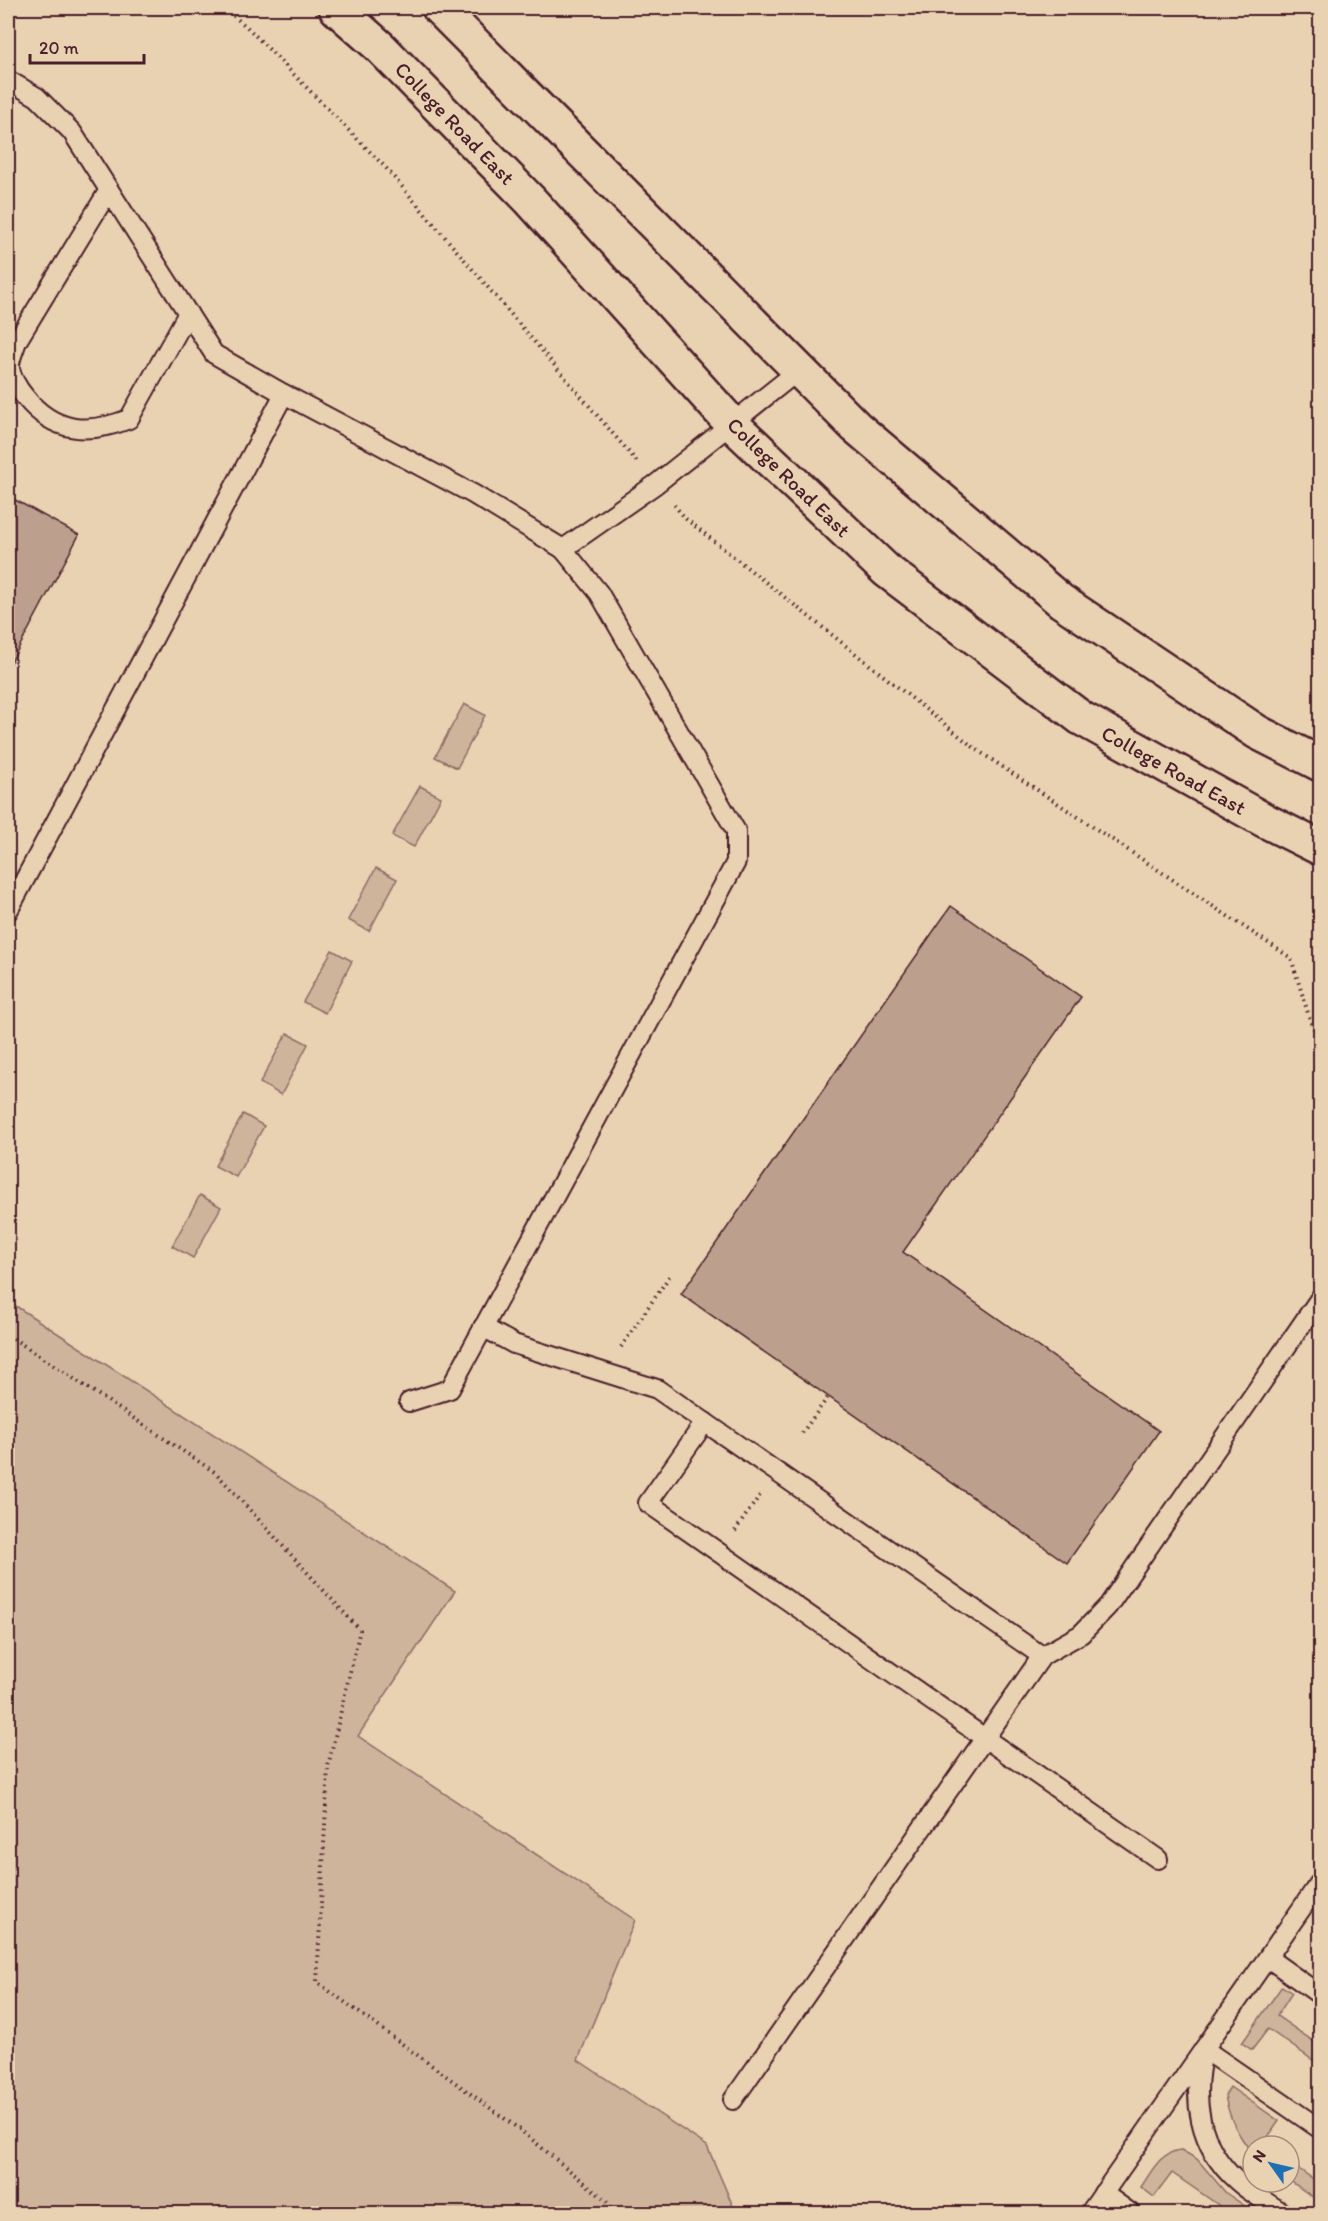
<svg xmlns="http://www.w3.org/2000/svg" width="1328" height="2221" font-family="Itim,sans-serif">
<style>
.green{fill:#cfb49c;stroke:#8c6a64;stroke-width:1.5}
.building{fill:#bca08d;stroke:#4a1f2b;stroke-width:1.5}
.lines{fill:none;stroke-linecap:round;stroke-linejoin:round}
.service-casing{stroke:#4a1f2b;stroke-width:22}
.tertiary-casing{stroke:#4a1f2b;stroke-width:38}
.path{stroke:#4a1f2b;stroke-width:4;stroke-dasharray:1.5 4.5;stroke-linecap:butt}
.service{stroke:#e9d2b2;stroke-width:18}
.tertiary{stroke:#e9d2b2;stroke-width:33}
.labels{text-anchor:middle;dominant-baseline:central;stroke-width:4.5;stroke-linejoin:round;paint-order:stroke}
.street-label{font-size:21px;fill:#4a1f2b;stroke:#e9d2b2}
</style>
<rect width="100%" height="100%" fill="#e9d2b2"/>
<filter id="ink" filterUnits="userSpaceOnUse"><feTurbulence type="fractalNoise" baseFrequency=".0167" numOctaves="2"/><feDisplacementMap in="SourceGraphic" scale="12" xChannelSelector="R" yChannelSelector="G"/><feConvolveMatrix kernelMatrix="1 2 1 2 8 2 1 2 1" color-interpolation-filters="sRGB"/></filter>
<g filter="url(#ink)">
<g class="green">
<polygon points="464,704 485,715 457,768 435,757"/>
<polygon points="420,786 441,797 414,847 392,836"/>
<polygon points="376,868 397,879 369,931 348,920"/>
<polygon points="332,950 352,961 325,1013 303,1002"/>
<polygon points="287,1033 308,1044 281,1095 260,1083"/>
<polygon points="243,1114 264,1126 236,1177 215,1166"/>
<polygon points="200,1195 221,1207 193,1258 172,1246"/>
<polygon points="8,1301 455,1591 358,1736 635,1920 578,2060 707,2146 736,2213 8,2213"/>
<polygon points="1282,1986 1292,1993 1277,2016 1320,2046 1320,2065 1268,2029 1252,2050 1242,2043"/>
<path d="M1230,2087L1279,2121L1263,2144L1266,2146H1253V2154C1238,2135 1229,2119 1225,2095Z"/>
<path d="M1181,2150L1197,2159L1226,2193L1255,2213H1230L1172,2173L1154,2197L1141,2187C1152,2171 1160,2152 1181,2150Z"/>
<polygon points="1289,2162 1320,2184 1320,2202 1289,2180"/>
</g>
<g class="building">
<polygon points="8,496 79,535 8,668"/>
<polygon points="951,906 1081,997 903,1252 1159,1431 1067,1563 681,1294"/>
</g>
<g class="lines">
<defs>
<g id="service">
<polyline points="8,80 37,97 72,132 214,354 284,394 473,494 563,549 656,484 799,370"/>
<path d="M109,190L17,341C15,348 11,356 10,364C9,374 18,389 25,397C54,433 88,435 129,419L188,313"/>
<polyline points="8,911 284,394"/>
<polyline points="483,1327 514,1344 657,1389 1042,1656 1081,1634 1108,1606 1320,1298"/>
<polyline points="409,1402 450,1389 736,862 736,831 599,593 563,549"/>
<polyline points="705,1422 648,1503 1158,1859"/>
<polyline points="1268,1958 1320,1995"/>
<polyline points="733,2100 1042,1656"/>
<polyline points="1103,2193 1132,2214"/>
<polyline points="1089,2214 1204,2049 1320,2129"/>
<path d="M1284,2214C1269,2203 1251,2194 1237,2181C1198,2146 1191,2098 1204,2049L1320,1882"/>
</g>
<g id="tertiary">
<polyline points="336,8 380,47 530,200 732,424 886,570 1081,718 1264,820 1320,848"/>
<polyline points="439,8 856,427 1061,601 1257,732 1320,764"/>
</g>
</defs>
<use href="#service" class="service-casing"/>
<use href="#tertiary" class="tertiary-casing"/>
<g class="path">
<polyline points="224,8 247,27 386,168 638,463"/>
<polyline points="674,505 686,519 977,750 1291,958 1312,1026 1320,1036"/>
<polyline points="8,1335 216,1473 360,1630 328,1766 317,1982 519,2129 608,2202 613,2214"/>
<polyline points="621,1347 671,1274"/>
<polyline points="802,1433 828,1397"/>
<polyline points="735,1531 760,1495"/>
</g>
<use href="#service" class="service"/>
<use href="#tertiary" class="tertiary"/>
</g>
</g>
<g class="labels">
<g class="street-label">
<text transform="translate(455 123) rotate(46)">College Road East</text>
<text transform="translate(789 477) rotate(44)">College Road East</text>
<text transform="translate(1174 770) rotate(29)">College Road East</text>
</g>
</g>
<rect width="1328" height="2221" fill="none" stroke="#e9d2b2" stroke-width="30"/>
<rect x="15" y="15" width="1298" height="2191" fill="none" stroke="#4a1f2b" stroke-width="2" filter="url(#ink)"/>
<g transform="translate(1271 2164) rotate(304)"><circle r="28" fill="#e9d2b2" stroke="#a98a7c" stroke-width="1.5"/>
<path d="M0-4.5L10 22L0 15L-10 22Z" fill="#1f6fb2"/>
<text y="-9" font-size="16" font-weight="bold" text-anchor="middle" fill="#4a1f2b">N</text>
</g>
<path d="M30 54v9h114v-9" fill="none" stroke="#4a1f2b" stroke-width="3"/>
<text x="39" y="54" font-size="18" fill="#4a1f2b" stroke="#e9d2b2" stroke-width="4.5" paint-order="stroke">20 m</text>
</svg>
